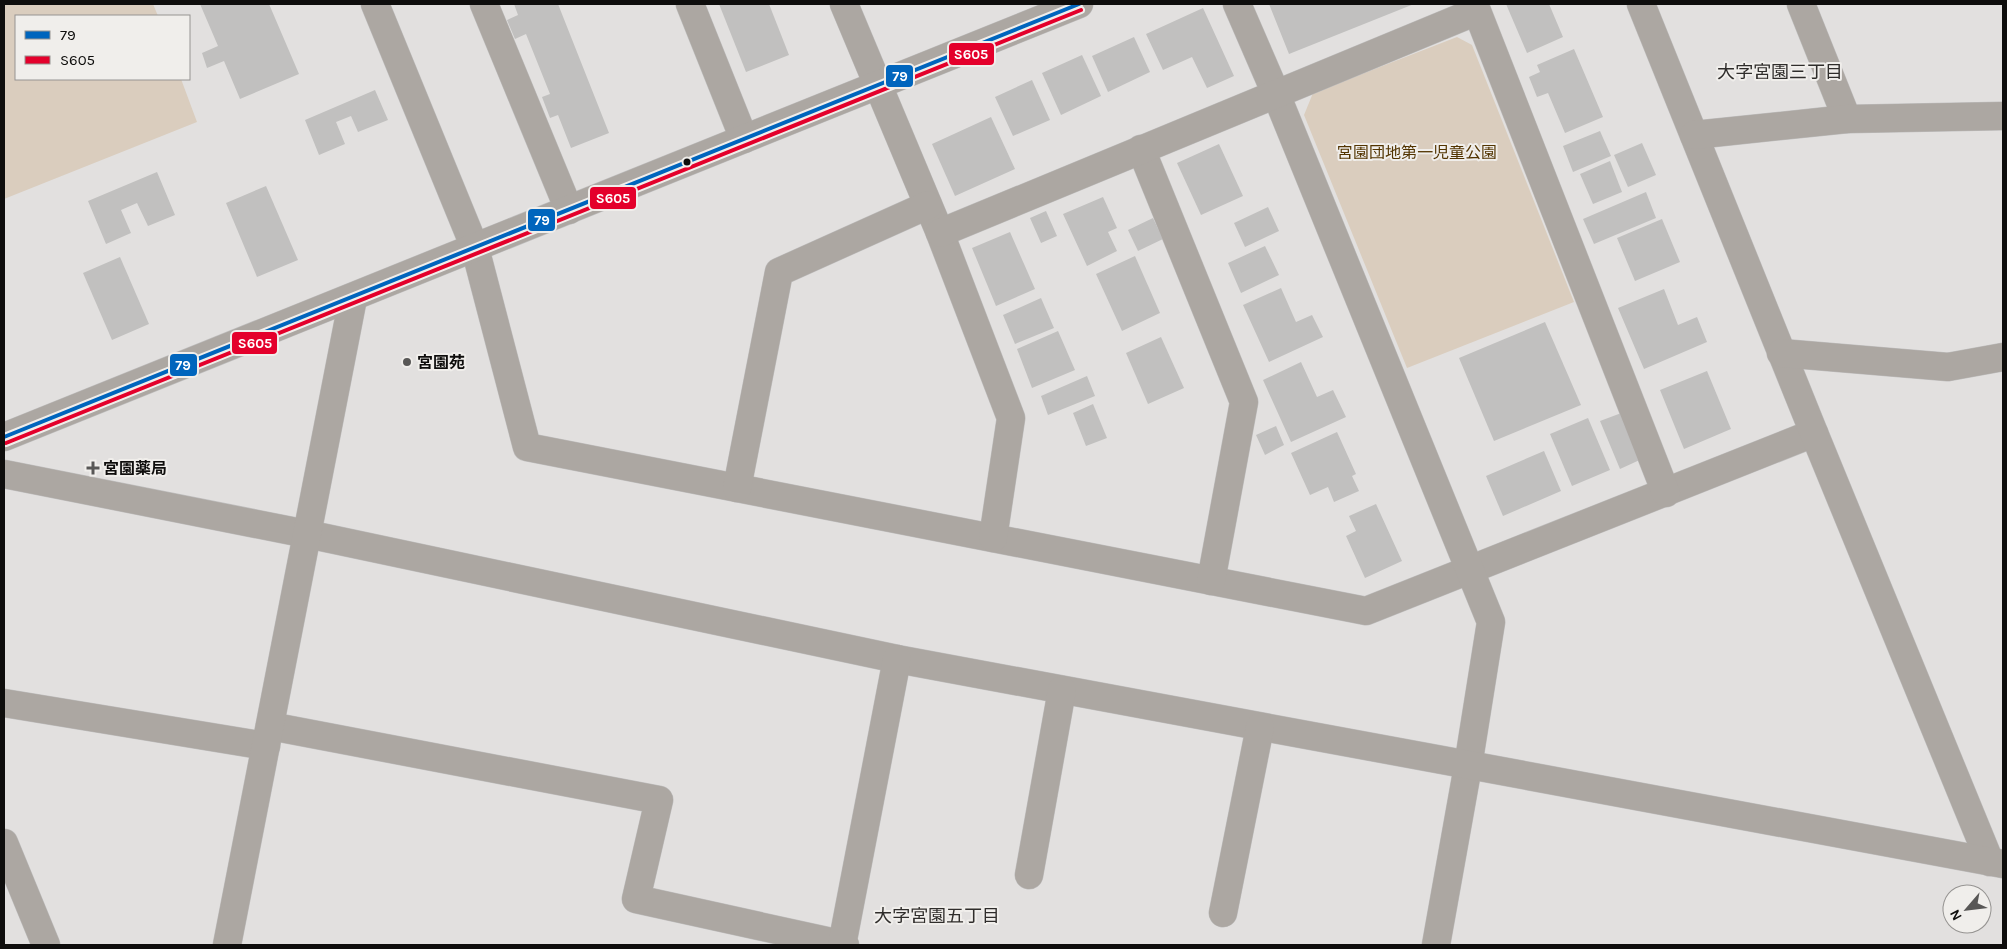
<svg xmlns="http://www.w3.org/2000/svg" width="2007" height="949" font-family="Karla,'Noto Sans JP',sans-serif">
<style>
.green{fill:#dacdbe}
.building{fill:#c1c0bf}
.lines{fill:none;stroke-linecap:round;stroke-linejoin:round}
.minor-casing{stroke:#bfbebe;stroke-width:29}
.minor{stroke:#aca7a2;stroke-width:28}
.bus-1-casing{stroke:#f0eeeb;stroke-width:8}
.bus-2-casing{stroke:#f0eeeb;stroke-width:8}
.bus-1{stroke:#0065bd;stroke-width:4}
.bus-2{stroke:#e4002b;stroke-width:4}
.bus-dot{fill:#0e0d0c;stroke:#f0eeeb;stroke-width:2}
.poi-dot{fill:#585756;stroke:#f0eeeb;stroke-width:2}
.labels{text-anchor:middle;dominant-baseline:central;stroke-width:4;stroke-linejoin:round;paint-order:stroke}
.park-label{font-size:16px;fill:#523400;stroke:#f0eeeb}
.poi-label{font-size:16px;font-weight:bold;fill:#0e0d0c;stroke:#f0eeeb;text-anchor:start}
.neighbourhood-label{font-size:18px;fill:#2f2d2b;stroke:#f0eeeb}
.line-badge{stroke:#f0eeeb;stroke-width:2}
.badge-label{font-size:14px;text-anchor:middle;font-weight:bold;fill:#fff}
</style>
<rect width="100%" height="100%" fill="#e2e0df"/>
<g class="green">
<polygon points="4,4 153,4 158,16 16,16 16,79 181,79 197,122 4,199"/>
<polygon points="1457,37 1472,45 1574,302 1407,368 1304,115 1313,93"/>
</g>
<g class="building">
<polygon points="200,4 269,4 299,74 240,99 224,61 207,68 202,53 218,46"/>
<polygon points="514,4 558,4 609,133 571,148 558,115 550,118 542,97 550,94 526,34 515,39 507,20 518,15"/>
<polygon points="719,4 769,4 789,55 746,72"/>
<polygon points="1269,4 1414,4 1289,54"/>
<polygon points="1506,4 1549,4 1563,37 1527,53"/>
<polygon points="1203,8 1234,76 1207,88 1192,57 1163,70 1146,34"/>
<polygon points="1134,37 1150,72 1108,92 1092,56"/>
<polygon points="1574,49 1603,117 1565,133 1548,93 1537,97 1529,77 1540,72 1537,65"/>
<polygon points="1082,55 1101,96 1061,115 1042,73"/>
<polygon points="1032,80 1050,120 1013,136 995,97"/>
<polygon points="375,90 388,120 358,132 351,116 336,122 345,144 319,155 305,120"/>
<polygon points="991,117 1015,169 955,196 932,144"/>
<polygon points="1600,131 1611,156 1573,172 1563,146"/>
<polygon points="1642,143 1656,175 1628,187 1614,155"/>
<polygon points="1219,144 1243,196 1201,215 1177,163"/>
<polygon points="1610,161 1622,192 1593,204 1580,174"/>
<polygon points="157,172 175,215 148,226 137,203 121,210 131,233 106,244 88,201"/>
<polygon points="266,186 298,260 257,277 226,203"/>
<polygon points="1646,192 1656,218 1594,244 1583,219"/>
<polygon points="1103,197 1117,228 1108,232 1117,251 1087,266 1063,214"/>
<polygon points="1268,207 1279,231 1245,247 1234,223"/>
<polygon points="1046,211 1057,236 1041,243 1030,218"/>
<polygon points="1153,218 1163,239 1138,251 1128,230"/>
<polygon points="1662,219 1680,262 1635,281 1617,238"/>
<polygon points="1010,232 1035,289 996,306 972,248"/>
<polygon points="1265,246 1279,275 1241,293 1228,263"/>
<polygon points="1135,256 1160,313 1122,331 1096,274"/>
<polygon points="120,257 149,324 112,340 83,273"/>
<polygon points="1281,288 1296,322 1312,315 1323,337 1269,362 1243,305"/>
<polygon points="1664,289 1678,325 1697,317 1707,342 1644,369 1618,308"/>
<polygon points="1041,298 1054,328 1015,344 1003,315"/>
<polygon points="1545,322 1581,405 1494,441 1459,358"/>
<polygon points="1058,331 1075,370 1032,388 1017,349"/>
<polygon points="1161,337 1184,388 1148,404 1126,353"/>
<polygon points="1301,362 1317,397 1333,390 1346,417 1291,442 1263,380"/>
<polygon points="1707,371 1731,429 1684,449 1660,390"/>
<polygon points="1087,376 1095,396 1048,415 1041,396"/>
<polygon points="1093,404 1107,438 1086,446 1073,413"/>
<polygon points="1624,412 1644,458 1620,469 1600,421"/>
<polygon points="1588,418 1610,470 1572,486 1550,434"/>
<polygon points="1276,426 1284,445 1265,455 1256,435"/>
<polygon points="1337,432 1356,474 1352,476 1359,491 1334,502 1328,487 1310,495 1291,453"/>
<polygon points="1544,451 1561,491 1503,516 1486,476"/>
<polygon points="1376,504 1402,561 1365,578 1346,536 1356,531 1349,516"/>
</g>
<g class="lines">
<defs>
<g id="minor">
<polyline points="375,4 475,248 527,447 1366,611 1814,433"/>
<polyline points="484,4 569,210"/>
<polyline points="690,4 744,139"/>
<polyline points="844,4 940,233 1011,418 993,538"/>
<polyline points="1237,4 1276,94 1491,622 1468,766 1436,945"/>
<polyline points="1641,4 1814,433 1990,862"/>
<polyline points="1801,4 1847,119"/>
<polyline points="1694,135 1847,119 2003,116"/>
<polyline points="1141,149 1244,402 1211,581"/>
<polyline points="940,233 1477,11 1666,493"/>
<polyline points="1781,353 1948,367 2003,357"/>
<polyline points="4,437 1079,4"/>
<polyline points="4,474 307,534 897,659 2003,864"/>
<polyline points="737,488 779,272 928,205"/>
<polyline points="4,703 266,746"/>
<polyline points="270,726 659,800 636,899 845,945"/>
<polyline points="4,843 46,945"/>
<polyline points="1029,875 1062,690"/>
<polyline points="1223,913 1260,727"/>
<polyline points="227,945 353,298"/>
<polyline points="842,945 897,659"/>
</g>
</defs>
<use href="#minor" class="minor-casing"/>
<use href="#minor" class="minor"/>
<defs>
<polyline id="bus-1" points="4,437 1079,4"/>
<polyline id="bus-2" points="6,443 1081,10"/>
</defs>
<use href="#bus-1" class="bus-1-casing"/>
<use href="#bus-2" class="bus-2-casing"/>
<use href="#bus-1" class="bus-1"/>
<use href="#bus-2" class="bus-2"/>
</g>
<circle class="bus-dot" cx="687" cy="162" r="4.5"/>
<g class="poi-dot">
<circle cx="407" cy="362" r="5"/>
<path d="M90.5 460.5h5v5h5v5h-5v5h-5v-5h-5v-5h5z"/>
</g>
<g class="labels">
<g class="park-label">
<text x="1417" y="152">宮園団地第一児童公園</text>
</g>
<g class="poi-label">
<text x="417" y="362">宮園苑</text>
<text x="103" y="468">宮園薬局</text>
</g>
<g class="neighbourhood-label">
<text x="1780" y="72">大字宮園三丁目</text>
<text x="937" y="916">大字宮園五丁目</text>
</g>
</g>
<g class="line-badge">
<rect x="948" y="42" width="47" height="24" rx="5" fill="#e4002b"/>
<rect x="885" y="64" width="29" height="24" rx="5" fill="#0065bd"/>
<rect x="589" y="186" width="48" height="24" rx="5" fill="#e4002b"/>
<rect x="527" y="208" width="29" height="24" rx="5" fill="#0065bd"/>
<rect x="231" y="331" width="47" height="24" rx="5" fill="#e4002b"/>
<rect x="169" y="353" width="29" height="24" rx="5" fill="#0065bd"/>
</g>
<g class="badge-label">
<text x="971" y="59">S605</text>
<text x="900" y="81">79</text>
<text x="613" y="203">S605</text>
<text x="542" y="225">79</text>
<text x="255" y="348">S605</text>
<text x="183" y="370">79</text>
</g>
<rect width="2007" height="949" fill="none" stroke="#0e0d0c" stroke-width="10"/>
<rect x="15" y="15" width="175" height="65" fill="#f0eeeb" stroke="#969492"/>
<rect x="25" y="31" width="25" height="8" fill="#0065bd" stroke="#969492"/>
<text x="60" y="40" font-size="15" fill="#0e0d0c">79</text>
<rect x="25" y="56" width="25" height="8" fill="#e4002b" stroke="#969492"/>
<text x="60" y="65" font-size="15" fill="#0e0d0c">S605</text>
<g transform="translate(1967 909) rotate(242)"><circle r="24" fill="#f0eeeb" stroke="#969492"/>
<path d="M0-4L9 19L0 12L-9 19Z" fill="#585756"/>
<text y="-8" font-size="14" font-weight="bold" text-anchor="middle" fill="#0e0d0c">N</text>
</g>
</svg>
